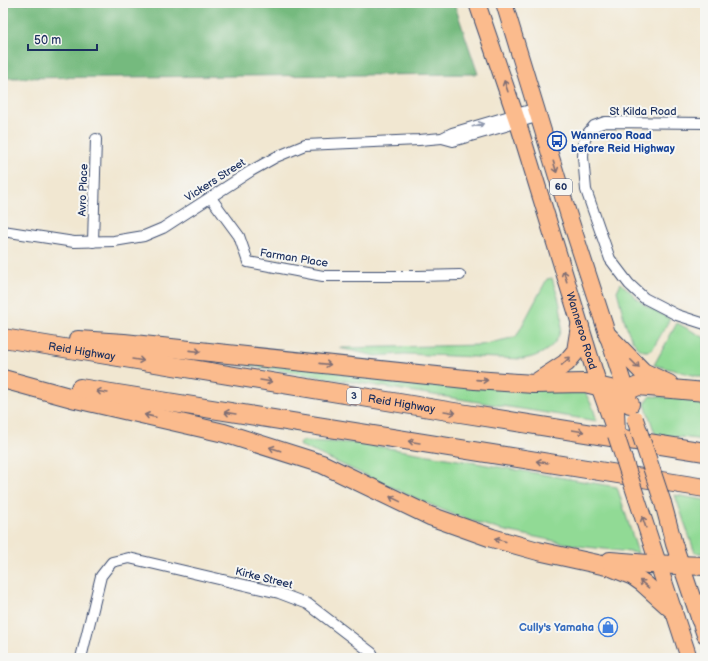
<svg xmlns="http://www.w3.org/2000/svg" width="708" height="661" font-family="'Balsamiq Sans',sans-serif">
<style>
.green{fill:#91da95;stroke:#56847a}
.forest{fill:#74ba7e;stroke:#48746e}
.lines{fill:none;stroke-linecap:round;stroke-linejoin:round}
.minor-casing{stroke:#3b4b6f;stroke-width:12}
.trunk-casing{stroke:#3b4b6f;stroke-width:18}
.motorway-casing{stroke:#3b4b6f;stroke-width:20}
.minor{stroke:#fff;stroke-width:10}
.trunk{stroke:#fbbb8d;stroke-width:16}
.motorway{stroke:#fbbb8d;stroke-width:18}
.trunk-bridge-casing{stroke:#3b4b6f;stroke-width:18;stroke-linecap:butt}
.trunk-bridge{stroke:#fbbb8d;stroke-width:16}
.oneway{stroke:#806e73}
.oneway2{stroke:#8d97ae}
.labels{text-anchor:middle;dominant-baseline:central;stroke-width:4;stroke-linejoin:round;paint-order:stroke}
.shield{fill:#f6f6f2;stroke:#5d6b8a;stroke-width:1}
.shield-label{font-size:10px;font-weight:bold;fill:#1b2f5e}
.street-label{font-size:11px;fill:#1b2f5e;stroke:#f6f6f2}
.transit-label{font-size:11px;font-weight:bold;fill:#164399;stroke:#f6f6f2;text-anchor:start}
.shop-label{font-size:11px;font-weight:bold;fill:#366cbe;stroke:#f6f6f2;text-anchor:end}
</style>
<rect width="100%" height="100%" fill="#f6f6f2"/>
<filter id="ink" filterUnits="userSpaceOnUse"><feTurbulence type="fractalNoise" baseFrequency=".025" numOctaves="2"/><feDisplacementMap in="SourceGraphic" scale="8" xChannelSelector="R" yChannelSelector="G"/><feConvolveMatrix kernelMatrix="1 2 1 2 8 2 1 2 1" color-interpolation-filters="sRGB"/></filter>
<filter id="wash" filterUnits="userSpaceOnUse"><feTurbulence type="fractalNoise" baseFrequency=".012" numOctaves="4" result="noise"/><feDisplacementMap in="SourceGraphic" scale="16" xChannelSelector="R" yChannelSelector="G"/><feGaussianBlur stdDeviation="0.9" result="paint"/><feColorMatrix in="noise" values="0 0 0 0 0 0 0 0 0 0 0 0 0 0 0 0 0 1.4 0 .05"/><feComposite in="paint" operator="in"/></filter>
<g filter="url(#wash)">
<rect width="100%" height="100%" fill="#f1e7d1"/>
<g class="green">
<path d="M552,278C555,289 560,300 561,312C565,339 549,355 523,359L404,354L376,356L339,348L481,345L516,337L547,279Z"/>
<path d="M621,283L643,304L670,319L652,350C648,351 644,352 640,349C626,339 622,307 617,291Z"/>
<polygon points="677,323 705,338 705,378 654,365"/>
<polygon points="246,361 585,392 593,408 597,421 246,365"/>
<polygon points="650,396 705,400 705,440 655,434 645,404"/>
<polygon points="301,441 358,443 617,487 638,553 579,546 497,529 455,515 422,501 299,445"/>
<polygon points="675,495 705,500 705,553 695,553"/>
</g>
<polygon class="forest" points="3,3 454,3 478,74 3,78"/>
</g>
<g filter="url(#ink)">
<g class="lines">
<defs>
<g id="minor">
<polyline points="705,123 605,122 594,126 588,133 584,142 583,157 586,190 610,259 629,284 644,298 677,315 705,324"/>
<polyline points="442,138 453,141 540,116"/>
<polyline points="211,198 239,236 248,262 323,276 419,276 460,275"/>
<polyline points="3,231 74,242 114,241 144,236 163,228 251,171 276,157 305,145 419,140 442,138 452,133 537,108"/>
<polyline points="93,242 96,139"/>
<polyline points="81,658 101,576 112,562 129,558 279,593 308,604 372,653 374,658"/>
</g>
<g id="trunk">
<path id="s1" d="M477,3L518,123L599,386L614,428"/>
<polyline points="504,3 568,213 630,404"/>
<polyline points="637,499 689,658"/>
<polyline points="663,503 674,544 705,635"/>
</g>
<g id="motorway">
<polyline points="608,336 643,372 669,384"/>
<path id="s2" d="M3,338L454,412L705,452"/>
<polyline points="78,340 124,343 475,380 534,384 585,383 610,389 619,395 630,404"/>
<polyline points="3,379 76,399 224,433 322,464 430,516 492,538 538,551 611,567 633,576 643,583 673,610"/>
<polyline points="534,384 566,363 576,351 580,326"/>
<polyline points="80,388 705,488"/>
<polyline points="616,435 615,410 617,402 625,392 638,386 705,392"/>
<polyline points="610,561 649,564 705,566"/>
<polyline points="700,619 705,602"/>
</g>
</defs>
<use href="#minor" class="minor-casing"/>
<use href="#trunk" class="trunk-casing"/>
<use href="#motorway" class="motorway-casing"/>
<use href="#minor" class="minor"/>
<use href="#trunk" class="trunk"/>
<use href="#motorway" class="motorway"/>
<defs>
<g id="trunk-bridge">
<polyline points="635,419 663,503"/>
<polyline points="616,435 637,499"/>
</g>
</defs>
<use href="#trunk-bridge" class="trunk-bridge-casing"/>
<use href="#trunk-bridge" class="trunk-bridge"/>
</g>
<defs><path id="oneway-shaft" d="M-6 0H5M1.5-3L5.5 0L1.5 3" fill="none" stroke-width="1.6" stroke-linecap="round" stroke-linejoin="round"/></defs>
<g class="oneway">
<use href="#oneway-shaft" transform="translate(506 86) rotate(-109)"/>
<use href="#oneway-shaft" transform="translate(555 167) rotate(73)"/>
<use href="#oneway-shaft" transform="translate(565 276) rotate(-107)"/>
<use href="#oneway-shaft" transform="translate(195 351) rotate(6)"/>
<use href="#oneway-shaft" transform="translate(138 360) rotate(9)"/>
<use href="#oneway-shaft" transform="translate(566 361) rotate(-43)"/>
<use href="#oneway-shaft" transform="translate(325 364) rotate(6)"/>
<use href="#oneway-shaft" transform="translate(635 364) rotate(45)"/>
<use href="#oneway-shaft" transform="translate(482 380) rotate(4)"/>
<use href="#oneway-shaft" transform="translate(266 381) rotate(9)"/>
<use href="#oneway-shaft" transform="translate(102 392) rotate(-171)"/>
<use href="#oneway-shaft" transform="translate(450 412) rotate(9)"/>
<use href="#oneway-shaft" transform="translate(230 413) rotate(-171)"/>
<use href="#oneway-shaft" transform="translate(150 416) rotate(-167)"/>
<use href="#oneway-shaft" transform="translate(578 431) rotate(9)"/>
<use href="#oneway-shaft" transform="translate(414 442) rotate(-171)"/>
<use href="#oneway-shaft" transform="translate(275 449) rotate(-162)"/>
<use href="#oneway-shaft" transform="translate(542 462) rotate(-171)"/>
<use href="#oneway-shaft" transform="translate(395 499) rotate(-154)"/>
<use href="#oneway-shaft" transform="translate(644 522) rotate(-108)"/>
<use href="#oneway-shaft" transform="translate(500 540) rotate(-165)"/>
<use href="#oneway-shaft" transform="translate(644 584) rotate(-140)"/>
</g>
<use class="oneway2" href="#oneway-shaft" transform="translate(478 125) rotate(-16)"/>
</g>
<defs>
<symbol id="bus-ring" viewBox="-11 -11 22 22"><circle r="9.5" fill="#f6f6f2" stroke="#1a4fb4" stroke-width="1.5"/><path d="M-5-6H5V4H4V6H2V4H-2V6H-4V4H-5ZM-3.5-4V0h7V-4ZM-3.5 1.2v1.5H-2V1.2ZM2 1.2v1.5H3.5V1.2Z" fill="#1a4fb4"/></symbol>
<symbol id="shop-ring" viewBox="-11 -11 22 22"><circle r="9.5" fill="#f6f6f2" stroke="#3f7fe0" stroke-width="1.5"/><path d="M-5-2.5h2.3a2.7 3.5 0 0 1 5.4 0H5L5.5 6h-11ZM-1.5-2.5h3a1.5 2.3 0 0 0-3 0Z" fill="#3f7fe0"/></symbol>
</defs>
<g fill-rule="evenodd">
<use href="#bus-ring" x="546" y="130" width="22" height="22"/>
<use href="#shop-ring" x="597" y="616" width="22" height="22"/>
</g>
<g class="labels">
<g class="shield">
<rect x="550" y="179" width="22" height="16" rx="3"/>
<rect x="347" y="388" width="14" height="16" rx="3"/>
</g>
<g class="shield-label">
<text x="561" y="187">60</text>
<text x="354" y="396">3</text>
</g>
<g class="street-label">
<text x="643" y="111">St Kilda Road</text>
<text transform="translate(215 180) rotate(-33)">Vickers Street</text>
<text transform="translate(83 190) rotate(-88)">Avro Place</text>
<text transform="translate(294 258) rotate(9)">Farman Place</text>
<text stroke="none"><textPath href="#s1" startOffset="344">Wanneroo Road</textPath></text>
<text stroke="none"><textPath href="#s2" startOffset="80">Reid Highway</textPath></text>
<text stroke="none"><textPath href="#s2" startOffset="404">Reid Highway</textPath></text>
<text transform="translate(264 578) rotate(14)">Kirke Street</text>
</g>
<g class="transit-label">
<text x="571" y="135">Wanneroo Road<tspan x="571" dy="13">before Reid Highway</tspan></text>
</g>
<g class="shop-label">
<text x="594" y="627">Cully's Yamaha</text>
</g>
</g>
<rect width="708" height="661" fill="none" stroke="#f6f6f2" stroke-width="16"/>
<path d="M28 44v6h69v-6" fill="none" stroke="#1b2f5e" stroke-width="2"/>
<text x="34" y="44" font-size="12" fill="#1b2f5e" stroke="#f6f6f2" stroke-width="3" paint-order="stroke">50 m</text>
</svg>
